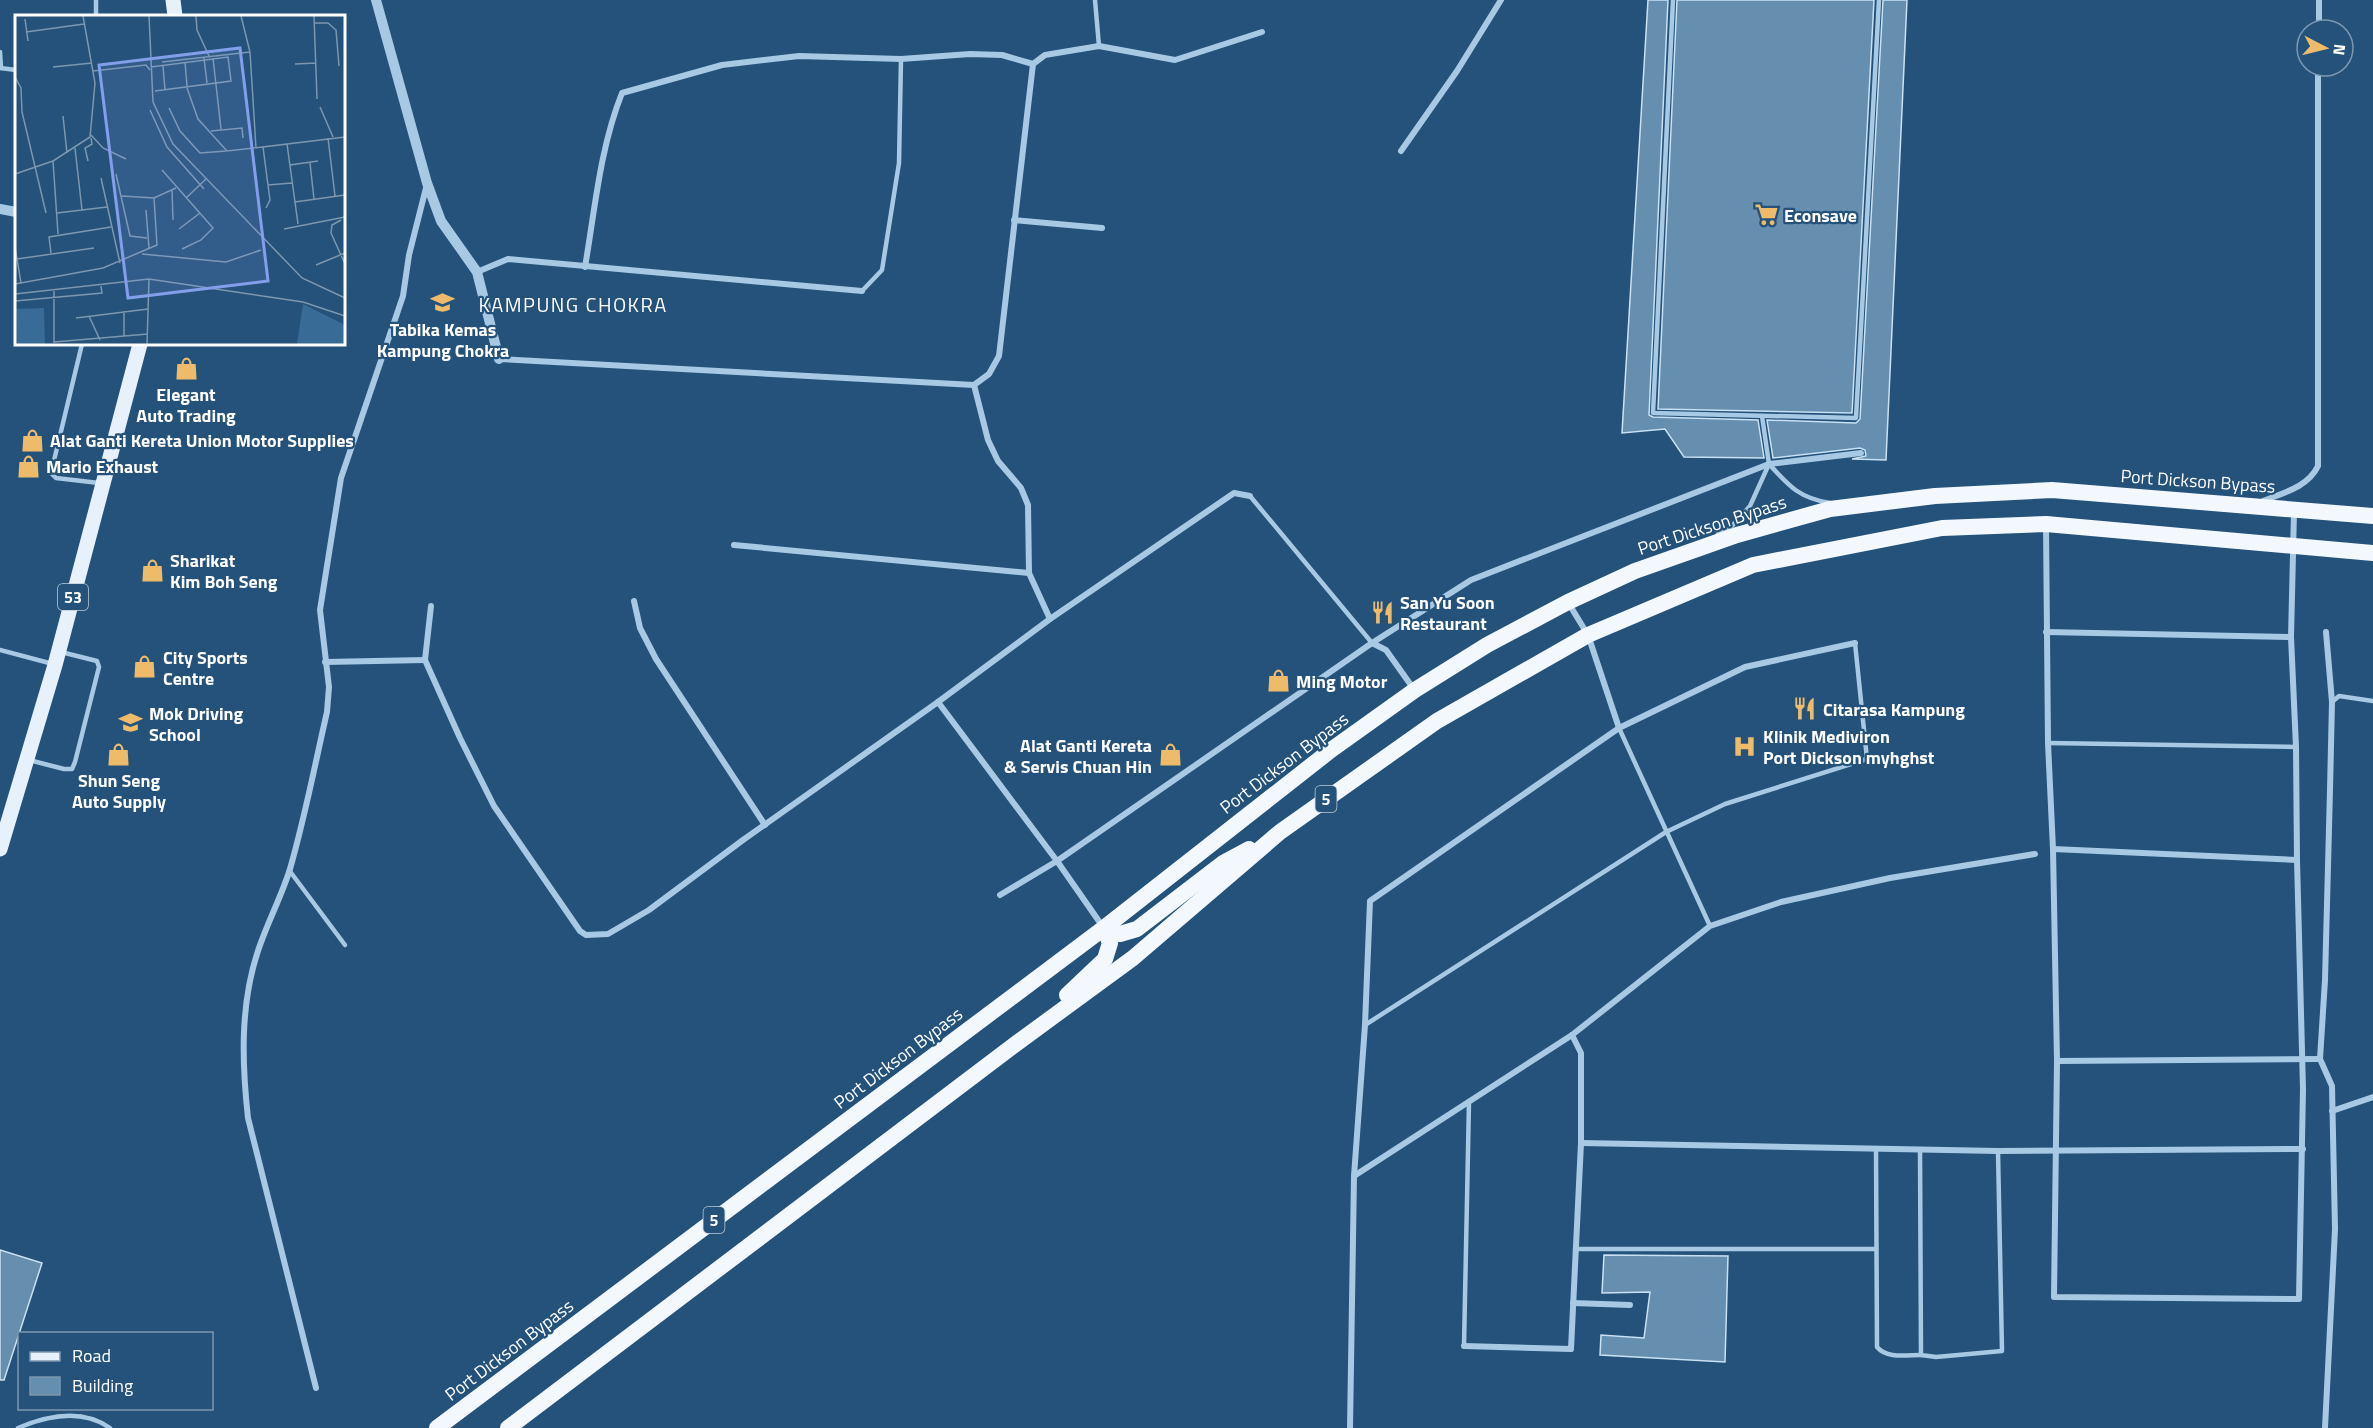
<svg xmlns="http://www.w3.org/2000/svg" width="2373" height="1428" font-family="'Titillium Web',sans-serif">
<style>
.building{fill:#658eaf;stroke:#cae1f3;stroke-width:1.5}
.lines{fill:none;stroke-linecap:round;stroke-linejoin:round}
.service{stroke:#a7c9e4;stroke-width:4.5}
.minor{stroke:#a7c9e4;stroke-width:6}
.tertiary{stroke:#a7c9e4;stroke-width:10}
.primary{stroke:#e7f1fc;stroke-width:15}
.trunk{stroke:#f3f8fe;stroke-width:16}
.labels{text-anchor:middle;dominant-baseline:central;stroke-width:4.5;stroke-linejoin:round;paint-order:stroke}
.shield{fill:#24527a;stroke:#bdcbd7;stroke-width:1.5}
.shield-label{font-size:16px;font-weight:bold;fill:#fff}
.poi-label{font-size:18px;font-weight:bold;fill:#fff;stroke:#24527a;text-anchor:start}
.street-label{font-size:18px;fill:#fff;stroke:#24527a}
.neighbourhood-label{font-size:20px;letter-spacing:1.5px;fill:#fff;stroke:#24527a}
.inset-road{fill:none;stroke:#7c97af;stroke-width:1.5}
.view{fill:#839eea;fill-opacity:0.15;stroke:#839eea;stroke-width:3}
.inset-edge{fill:none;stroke:#fff;stroke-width:3}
</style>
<rect width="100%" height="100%" fill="#24527a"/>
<g class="building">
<polygon points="1648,0 1668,0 1649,415 1653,417 1758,420 1764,458 1684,457 1665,429 1622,433"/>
<polygon points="1677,0 1874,0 1852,413 1658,409"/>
<polygon points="1883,0 1907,0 1886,460 1852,459 1866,456 1865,450 1860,448 1773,458 1767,420 1856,423 1860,419"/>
<polygon points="0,1250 42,1263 4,1380 0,1380"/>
<polygon points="1604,1255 1728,1256 1725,1362 1600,1355 1601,1335 1644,1338 1650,1292 1602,1293"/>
</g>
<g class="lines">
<g class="service">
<polyline points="96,0 96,16"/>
<polyline points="1095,0 1099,46"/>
<polyline points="1673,0 1653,413 1856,418 1879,0"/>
<polyline points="0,52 1,68"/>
<polyline points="0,68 16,70"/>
<polyline points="862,291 882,270 899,163 901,59"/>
<polyline points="82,344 51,473 56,478 99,483"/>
<path d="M1769,464C1789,486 1799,498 1830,503"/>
<polyline points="1250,496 1372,643"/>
<polyline points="1718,534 1732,526 1750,506 1769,464 1762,416"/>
<polyline points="0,650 53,664"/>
<polyline points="2332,702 2339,696 2373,701"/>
<polyline points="1619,728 1710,926"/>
<polyline points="2048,743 2296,747"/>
<polyline points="29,760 64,769 72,769 75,762 99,667 97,661 61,652"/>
<polyline points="289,870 345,945"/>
<polyline points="1365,1025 1666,832 1725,804 1867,759 1855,643"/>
<path d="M1876,1149L1877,1347C1887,1359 1906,1355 1921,1355"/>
<polyline points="1920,1150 1921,1355 1936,1357 2002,1351 1998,1151"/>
<polyline points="1575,1249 1876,1249"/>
<polyline points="1464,1346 1469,1102"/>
<path d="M18,1428C46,1416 82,1408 110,1428"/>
</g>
<g class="minor">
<polyline points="2319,30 2319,0"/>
<polyline points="1401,151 1457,71 1501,0"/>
<polyline points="1014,220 1102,228"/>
<path d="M585,267C595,209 600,148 622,93L722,65L799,56L901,59L970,54L1002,55L1033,64L1045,55L1099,46L1175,60L1262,32"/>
<polyline points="477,272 508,259 862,291"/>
<polyline points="499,359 974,385 989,374 999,356 1033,64"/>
<polyline points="974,385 988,440 998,461 1021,488 1028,505 1029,573 1050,619"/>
<path d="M2263,501C2283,493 2308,487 2318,466V66"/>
<polyline points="2046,525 2048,743 2053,849 2057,1061 2054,1297 2299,1299 2303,1089 2297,860 2296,747 2291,637 2294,512"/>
<polyline points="734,545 1029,573"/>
<polyline points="634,601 640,628 656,659 765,825"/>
<polyline points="1569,604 1588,635 1619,728"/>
<polyline points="431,606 425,660 460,738 494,806 580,931 586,935 608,934 649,910 743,840 938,702 1050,619 1234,493 1250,496"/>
<polyline points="2046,632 2291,637"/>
<polyline points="1372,643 1386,650 1413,688"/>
<polyline points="325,662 425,660"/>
<polyline points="938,702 1057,861 1103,927"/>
<polyline points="2053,849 2297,860"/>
<polyline points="1000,895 1057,861 1372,643 1471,580 1769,464 1861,453"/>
<polyline points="2057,1061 2320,1059"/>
<polyline points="2332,1111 2373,1097"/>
<polyline points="1581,1143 1998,1151 2303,1149"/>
<polyline points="1354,1176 1365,1025 1370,901 1619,728 1745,667 1855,643"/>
<polyline points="1573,1303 1630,1305"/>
<polyline points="1464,1346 1571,1349 1581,1143 1581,1053 1572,1035"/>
<path d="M316,1388L248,1118C242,1064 240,1007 257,954C266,925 281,898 290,869C305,817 315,764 327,712L329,687L320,610L341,478L403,296L409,255L427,184"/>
<polyline points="1350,1428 1354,1176 1572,1035 1710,926 1781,902 1890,878 2035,854"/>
<polyline points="2325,1428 2335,1229 2332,1086 2320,1059 2325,980 2330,790 2332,702 2326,632"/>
</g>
<g class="tertiary">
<polyline points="376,0 427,183 441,221 477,272 499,359"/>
<polyline points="0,209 16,212"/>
</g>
<g class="primary">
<polyline points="173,0 175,16"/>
<polyline points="0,849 55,665 140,344"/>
</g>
<g class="trunk">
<polyline points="1104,928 1120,934 1137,929 1223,863 1249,849"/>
<polyline points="1067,995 1105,959 1110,943 1104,928"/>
<polyline points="437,1428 1104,928 1331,750 1415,690 1487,645 1568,602 1635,571 1737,535 1830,509 1935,496 2052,490 2373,516"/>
<polyline points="508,1428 1017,1043 1133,958 1280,832 1437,721 1588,635 1753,565 1942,528 2046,524 2373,553"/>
</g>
</g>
<defs>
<symbol id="supermarket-bare" viewBox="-9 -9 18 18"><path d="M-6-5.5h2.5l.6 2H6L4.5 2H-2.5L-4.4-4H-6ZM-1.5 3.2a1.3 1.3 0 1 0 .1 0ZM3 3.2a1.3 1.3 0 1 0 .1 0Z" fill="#eebb6b" stroke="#24527a" stroke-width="2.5" paint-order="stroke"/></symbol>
<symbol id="school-bare" viewBox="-9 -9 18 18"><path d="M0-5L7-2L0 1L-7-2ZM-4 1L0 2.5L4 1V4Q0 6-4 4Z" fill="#eebb6b" stroke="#24527a" stroke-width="2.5" paint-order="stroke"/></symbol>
<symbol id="shop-bare" viewBox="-9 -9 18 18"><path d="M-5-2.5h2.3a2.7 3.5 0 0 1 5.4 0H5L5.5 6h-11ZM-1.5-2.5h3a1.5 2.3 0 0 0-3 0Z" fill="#eebb6b" stroke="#24527a" stroke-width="2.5" paint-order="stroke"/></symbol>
<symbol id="restaurant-bare" viewBox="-9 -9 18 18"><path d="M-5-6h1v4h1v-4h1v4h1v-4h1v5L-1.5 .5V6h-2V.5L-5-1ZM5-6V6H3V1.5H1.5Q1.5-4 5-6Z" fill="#eebb6b" stroke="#24527a" stroke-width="2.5" paint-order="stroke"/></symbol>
<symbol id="hospital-bare" viewBox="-9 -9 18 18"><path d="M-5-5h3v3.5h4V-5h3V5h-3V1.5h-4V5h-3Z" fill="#eebb6b" stroke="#24527a" stroke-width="2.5" paint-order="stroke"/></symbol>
</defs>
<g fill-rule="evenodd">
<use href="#supermarket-bare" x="1750" y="198" width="33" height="33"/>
<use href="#school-bare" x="426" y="286" width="33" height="33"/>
<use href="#shop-bare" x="170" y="352" width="33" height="33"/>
<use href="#shop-bare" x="16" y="424" width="33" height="33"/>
<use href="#shop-bare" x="12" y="450" width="33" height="33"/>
<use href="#shop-bare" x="136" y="554" width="33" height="33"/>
<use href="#restaurant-bare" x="1366" y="596" width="33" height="33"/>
<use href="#shop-bare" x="128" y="650" width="33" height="33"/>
<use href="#shop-bare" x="1262" y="664" width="33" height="33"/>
<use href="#restaurant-bare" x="1788" y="692" width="33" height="33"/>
<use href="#school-bare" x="114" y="706" width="33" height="33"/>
<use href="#hospital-bare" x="1728" y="730" width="33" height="33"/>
<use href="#shop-bare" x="102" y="738" width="33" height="33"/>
<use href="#shop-bare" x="1154" y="738" width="33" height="33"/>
</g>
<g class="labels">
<g class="shield">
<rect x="58" y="584" width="30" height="26" rx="4.5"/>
<rect x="1315.5" y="786" width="21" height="26" rx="4.5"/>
<rect x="703.5" y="1207" width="21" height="26" rx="4.5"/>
</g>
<g class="shield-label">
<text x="73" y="597">53</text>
<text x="1326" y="799">5</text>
<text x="714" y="1220">5</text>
</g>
<g class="poi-label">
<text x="1784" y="215">Econsave</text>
<text x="443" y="329" text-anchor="middle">Tabika Kemas<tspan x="443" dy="21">Kampung Chokra</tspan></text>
<text x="186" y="394" text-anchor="middle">Elegant<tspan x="186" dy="21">Auto Trading</tspan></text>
<text x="50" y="440">Alat Ganti Kereta Union Motor Supplies</text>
<text x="46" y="466">Mario Exhaust</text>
<text x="170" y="560">Sharikat<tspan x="170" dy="21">Kim Boh Seng</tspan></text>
<text x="1400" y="602">San Yu Soon<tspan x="1400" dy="21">Restaurant</tspan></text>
<text x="163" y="657">City Sports<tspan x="163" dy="21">Centre</tspan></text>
<text x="1296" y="681">Ming Motor</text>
<text x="1823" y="709">Citarasa Kampung</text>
<text x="149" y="713">Mok Driving<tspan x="149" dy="21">School</tspan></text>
<text x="1763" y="736">Klinik Mediviron<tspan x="1763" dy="21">Port Dickson myhghst</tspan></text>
<text x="1152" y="745" text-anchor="end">Alat Ganti Kereta<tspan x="1152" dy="21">&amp; Servis Chuan Hin</tspan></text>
<text x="119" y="780" text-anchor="middle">Shun Seng<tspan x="119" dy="21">Auto Supply</tspan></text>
</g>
<g class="street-label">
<text transform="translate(2198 481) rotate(4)">Port Dickson Bypass</text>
<text transform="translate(1712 525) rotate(-18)">Port Dickson Bypass</text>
<text transform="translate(1284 763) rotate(-37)">Port Dickson Bypass</text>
<text transform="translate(898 1058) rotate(-37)">Port Dickson Bypass</text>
<text transform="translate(509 1350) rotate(-37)">Port Dickson Bypass</text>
</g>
<g class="neighbourhood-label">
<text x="573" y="304">KAMPUNG CHOKRA</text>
</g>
</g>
<g transform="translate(15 15)">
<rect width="330" height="330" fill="#24527a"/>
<path d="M288,289L330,310V329H282ZM29,293L30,329H2L1,294Z" fill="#386c97"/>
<path class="inset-road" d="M134,1L138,87L158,129L287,263L330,283M181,1L182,15L194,41M226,1L235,37L241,133M299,1L302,84M10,4L13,26M299,8H313L321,15L324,51M11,17L69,9M189,43L192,68M198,43L206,114M147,47L235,37M170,47L172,71M280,49L301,48M148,51L150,75M38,52L77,48M136,52L213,42L216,66L140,76M78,56L131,50L135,55M0,62L6,73L7,97L31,198M172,73L183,104L212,136L248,132M305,92L318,122M154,93L165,116L185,138L211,136M135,95L152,132L189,174M48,101L52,138M196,116L227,113L228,123M76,120L88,133L111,144M313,123L320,181M272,129L283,209M60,133L67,195M38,146L43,219M73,146L70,133L77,129L76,123M295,148L299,184M275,150L303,146M147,155L198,213L186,225L167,234M0,159L38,146L75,122L80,68L68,1M101,159L115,221L132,223M86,163L105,248M277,168L253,170L248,132L330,122M157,175L158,205M107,181L139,183L161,173M171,183L191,164M280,187L330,180M251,193L255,185L253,170M131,195L134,233M42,198L92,192M326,205L317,210L316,218L330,249M164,214L185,198M269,214L330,202M0,232L6,268M36,238L34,222L96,212M127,239L211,247L246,235M2,244L79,233M301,250L330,238M0,269L88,253L142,230L139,183M0,279L134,264L288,287L330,301M0,286L87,278L86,271M109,296V321M74,301L85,325M61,303L133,294M39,327L133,319M39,328V276M132,329L134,264"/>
<path class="view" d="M225,33L253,266L113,283L84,50Z"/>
<rect width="330" height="330" class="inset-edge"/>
</g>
<rect x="18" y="1332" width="195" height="78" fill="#24527a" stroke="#7c97af" stroke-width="1.5"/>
<rect x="30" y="1352" width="30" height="9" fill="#e7f1fc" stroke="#7c97af" stroke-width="1.5"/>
<text x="72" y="1362" font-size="18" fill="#ffffff">Road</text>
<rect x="30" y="1377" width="30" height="18" fill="#658eaf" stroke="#7c97af" stroke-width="1.5"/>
<text x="72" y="1392" font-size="18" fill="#ffffff">Building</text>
<g transform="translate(2325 48) rotate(97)"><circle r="28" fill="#24527a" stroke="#7c97af" stroke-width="1.5"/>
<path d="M0-4.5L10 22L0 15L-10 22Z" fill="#eebb6b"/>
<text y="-9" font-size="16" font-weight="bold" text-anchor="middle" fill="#ffffff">N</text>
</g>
</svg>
